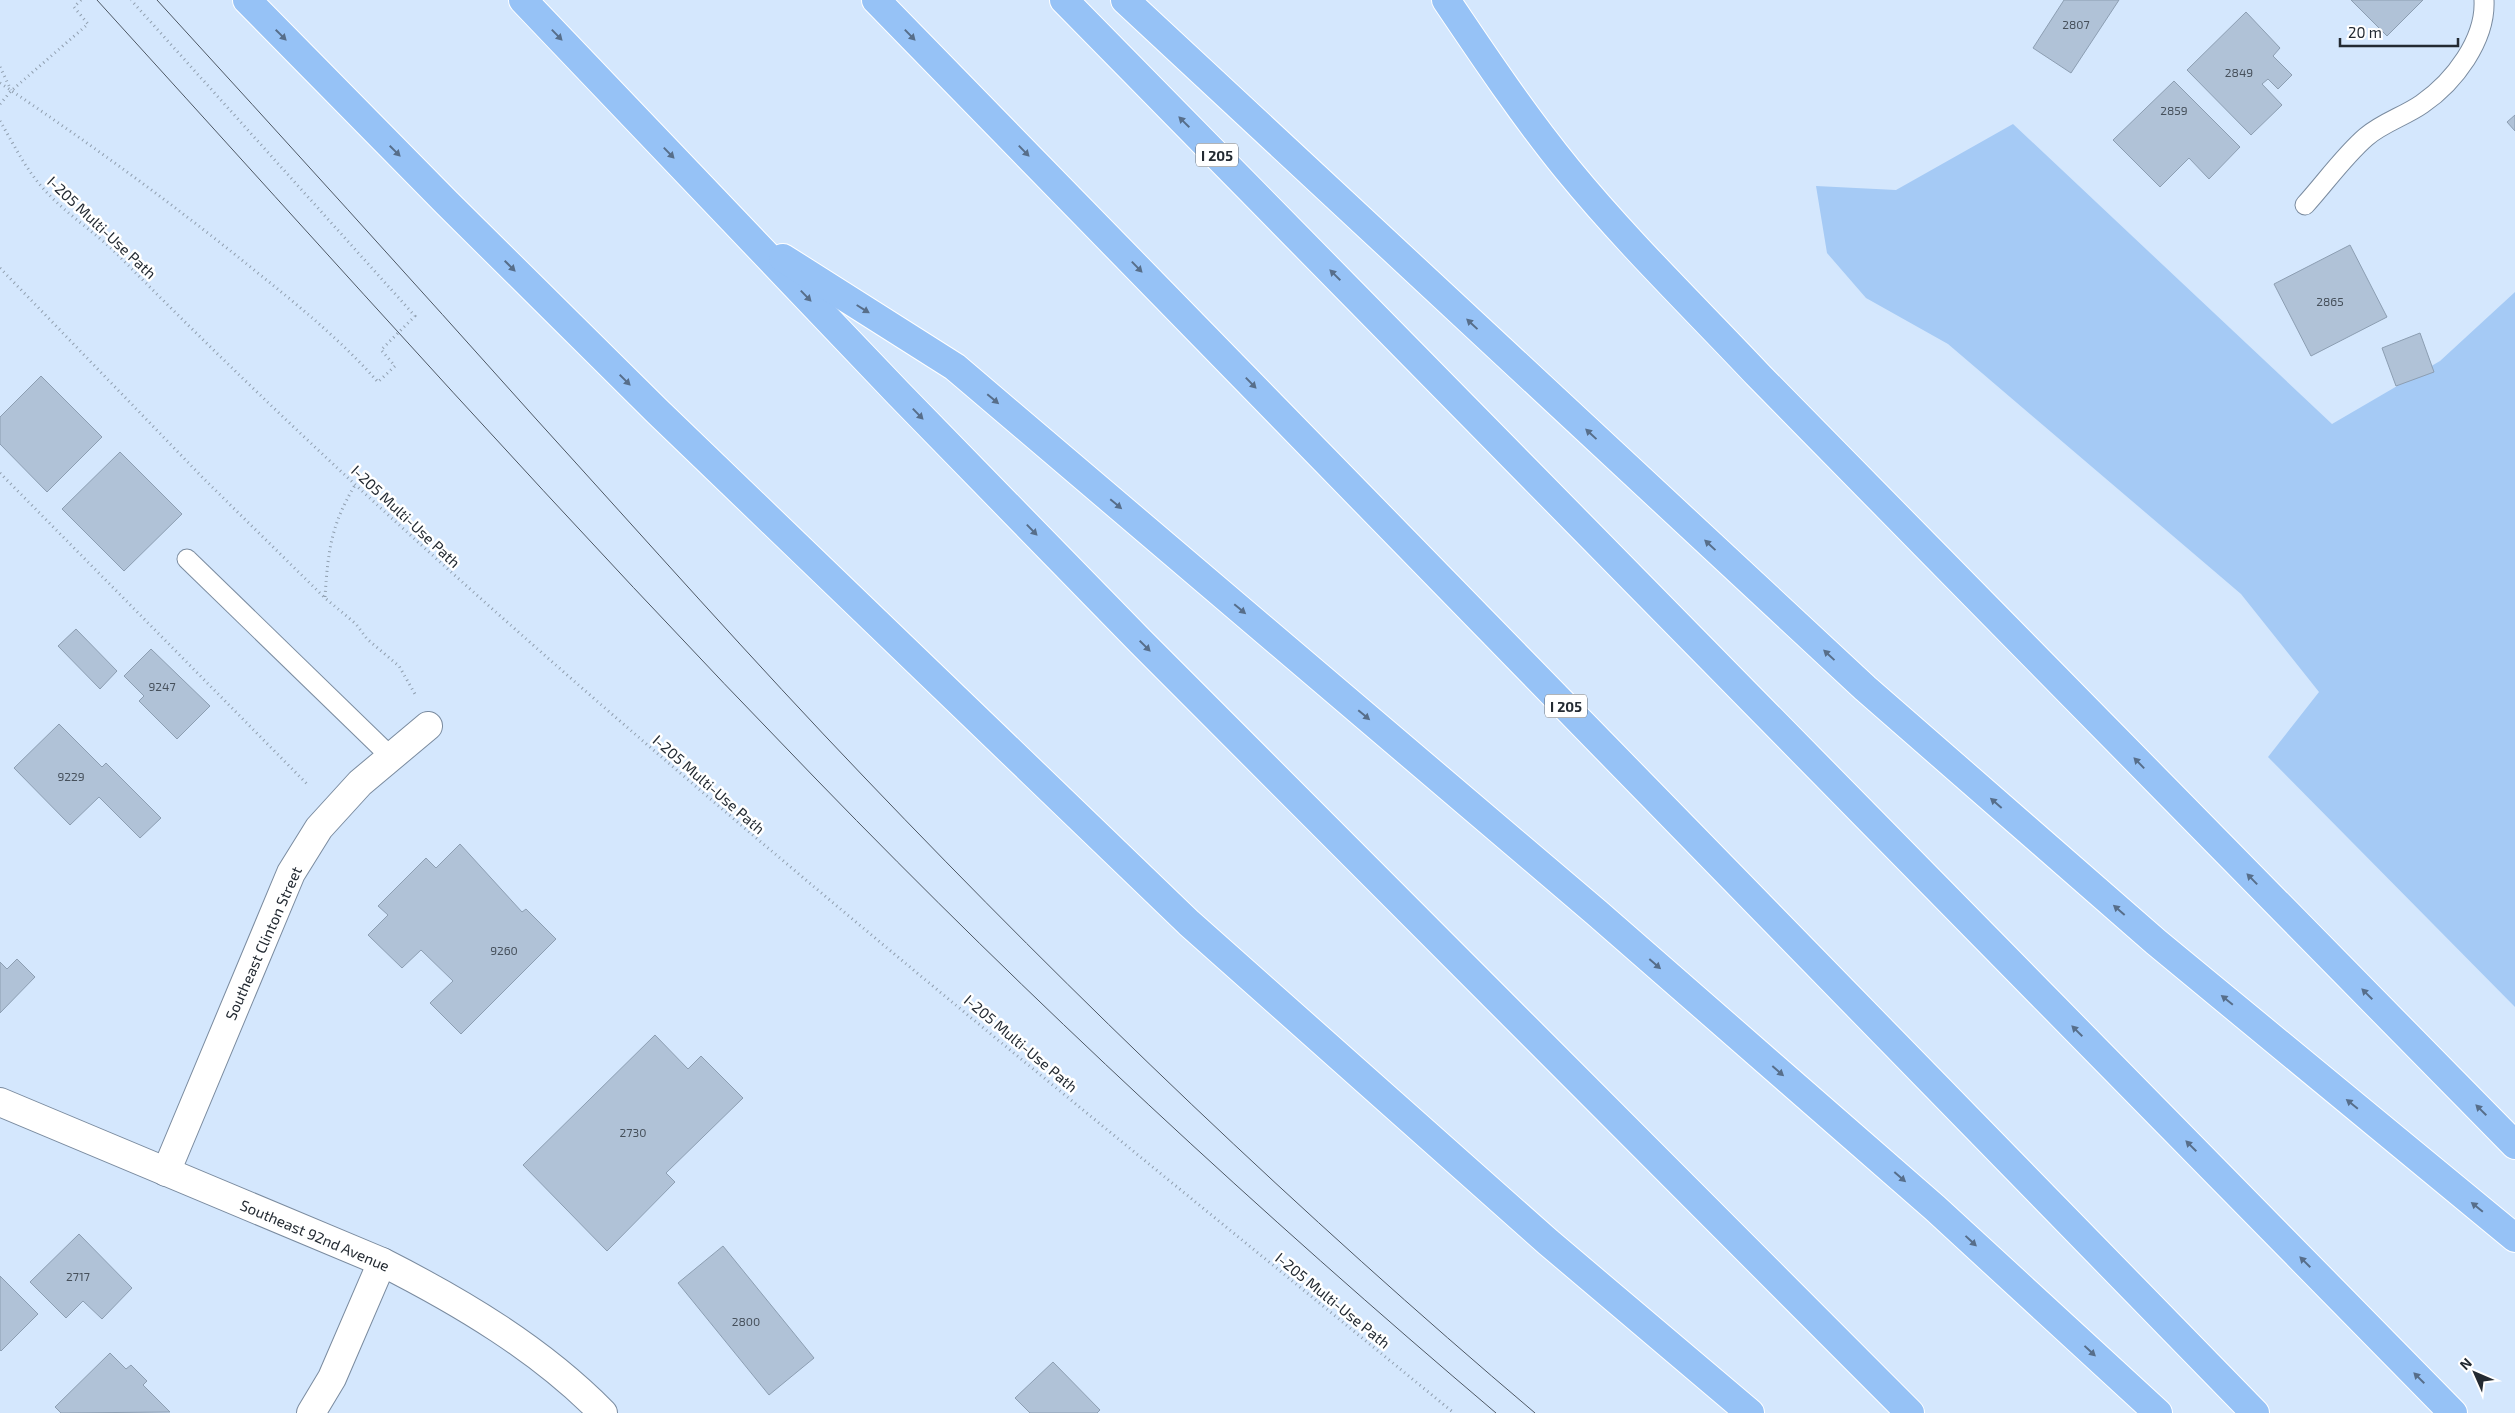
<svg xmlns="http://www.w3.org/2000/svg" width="2515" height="1413" font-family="'Exo 2',sans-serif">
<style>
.green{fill:#a5caf5}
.building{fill:#b0c2d7;stroke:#8c9eb2}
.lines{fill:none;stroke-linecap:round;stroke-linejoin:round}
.service-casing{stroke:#7a8b9f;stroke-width:21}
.minor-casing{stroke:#7a8b9f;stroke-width:30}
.tertiary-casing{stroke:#7a8b9f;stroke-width:30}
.motorway-casing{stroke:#fff;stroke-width:30}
.path{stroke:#909faf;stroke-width:3;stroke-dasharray:1 4;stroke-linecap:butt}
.service{stroke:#fff;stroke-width:19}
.minor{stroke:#fff;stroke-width:28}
.tertiary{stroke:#fff;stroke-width:28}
.motorway{stroke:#96c2f6;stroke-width:28}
.tram{stroke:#4e5864;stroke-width:1}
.oneway{fill:#576e8a}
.labels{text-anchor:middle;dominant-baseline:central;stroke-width:5;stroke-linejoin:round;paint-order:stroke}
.number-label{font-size:12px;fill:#46505b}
.shield{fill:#fff;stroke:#656a70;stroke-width:1}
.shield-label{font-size:14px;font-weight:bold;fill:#232a32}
.street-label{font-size:15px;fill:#232a32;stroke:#fff}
</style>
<rect width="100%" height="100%" fill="#d4e7fd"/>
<polygon class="green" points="2013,124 2332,424 2440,361 2515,292 2515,1007 2268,757 2319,692 2241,594 1948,344 1866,298 1827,253 1816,186 1896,190"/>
<g class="building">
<polygon points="2064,0 2119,0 2071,73 2033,48"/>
<polygon points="2351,0 2423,0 2387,36"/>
<polygon points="2246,12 2280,48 2273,56 2292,75 2278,89 2268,79 2262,84 2282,105 2251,135 2187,70"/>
<polygon points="2174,81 2240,147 2209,179 2189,158 2160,187 2113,140"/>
<polygon points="2515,115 2515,131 2507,122"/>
<polygon points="2350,245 2387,317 2311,356 2274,284"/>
<polygon points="2420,333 2434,372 2396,386 2382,348"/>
<polygon points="41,376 102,437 47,492 0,444 0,417"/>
<polygon points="120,452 182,514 124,571 62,509"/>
<polygon points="76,629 117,671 100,689 58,646"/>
<polygon points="151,649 210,706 177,739 139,701 144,696 124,676"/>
<polygon points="59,724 102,767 106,763 161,818 140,838 99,797 70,825 14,768"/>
<polygon points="460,844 522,912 526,909 556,939 461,1034 430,1003 453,981 421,950 402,968 368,935 388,915 378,906 426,858 436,868"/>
<polygon points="17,959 35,977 0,1013 0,962 7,969"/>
<polygon points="655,1035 688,1069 701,1056 743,1098 666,1173 675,1182 607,1251 523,1165"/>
<polygon points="79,1234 132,1288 102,1319 83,1301 66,1318 30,1282"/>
<polygon points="723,1246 814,1358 769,1395 678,1283"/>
<polygon points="0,1276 38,1314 1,1351 0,1350"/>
<polygon points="110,1353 126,1369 131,1365 147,1381 143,1385 170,1412 61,1413 55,1407"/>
<polygon points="1053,1362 1100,1410 1097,1413 1030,1413 1015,1398"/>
</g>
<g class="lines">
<defs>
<g id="service">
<path d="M2305,205C2325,183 2344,156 2366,137C2382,123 2405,116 2422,104C2454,82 2486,40 2484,0"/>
<polyline points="187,559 391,757"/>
</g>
<g id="minor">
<polyline points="166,1172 291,873 319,828 360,783 428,726"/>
<polyline points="311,1413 332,1378 382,1262"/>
</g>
<path id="tertiary" d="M0,1102L382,1262C461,1302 540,1349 603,1413"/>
<g id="motorway">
<polyline points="247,0 447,203 657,411 1189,923 1548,1242 1750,1413"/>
<polyline points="523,0 899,394 1141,642 1910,1413"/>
<polyline points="876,0 2255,1413"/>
<polyline points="1064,0 2453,1413"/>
<polyline points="1125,0 1865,688 2156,942 2515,1238"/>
<path d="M1446,0C1485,58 1524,116 1568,170C1627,242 1695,308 1759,376L2515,1145"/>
<polyline points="783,258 955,367 1597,913 1935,1208 2158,1413"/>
</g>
</defs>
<use href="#service" class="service-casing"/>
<use href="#minor" class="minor-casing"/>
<use href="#tertiary" class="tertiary-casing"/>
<use href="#motorway" class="motorway-casing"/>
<g class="path">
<polyline points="0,67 11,90"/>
<path d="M0,83C85,140 169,201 248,265C295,303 338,337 378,382L395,366L381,350L415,316L131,0"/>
<polyline points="0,104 11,91 88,24 74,7 81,0"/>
<path d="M0,121C13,143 25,168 42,187C65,214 97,233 122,259C200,338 280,415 361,490C712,813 1085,1111 1454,1413"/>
<polyline points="0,268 205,480 325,598 356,624 367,639 399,666 415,694"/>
<polyline points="0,473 309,786"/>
<path d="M325,597C328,551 331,525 355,485"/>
</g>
<use href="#service" class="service"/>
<use href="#minor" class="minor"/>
<use href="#tertiary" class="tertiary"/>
<use href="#motorway" class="motorway"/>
<g class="tram">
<path d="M97,0C335,262 570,526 816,779C1031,1001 1260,1213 1496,1413"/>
<path d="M157,0C284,139 411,279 537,420C646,540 753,661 865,778C1078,1001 1300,1214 1535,1413"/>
</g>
</g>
<defs><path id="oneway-solid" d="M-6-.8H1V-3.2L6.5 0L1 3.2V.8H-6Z" transform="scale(1.25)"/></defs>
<g class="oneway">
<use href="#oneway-solid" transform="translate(281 35) rotate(45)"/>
<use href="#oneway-solid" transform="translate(557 35) rotate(46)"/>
<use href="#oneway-solid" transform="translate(910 35) rotate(46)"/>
<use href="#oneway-solid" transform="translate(1184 122) rotate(-135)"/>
<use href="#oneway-solid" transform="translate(395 151) rotate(45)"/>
<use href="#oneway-solid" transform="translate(1024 151) rotate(46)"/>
<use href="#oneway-solid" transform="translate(669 153) rotate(46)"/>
<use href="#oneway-solid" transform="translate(510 266) rotate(45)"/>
<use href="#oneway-solid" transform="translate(1137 267) rotate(46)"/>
<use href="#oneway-solid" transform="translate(1335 275) rotate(-135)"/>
<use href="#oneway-solid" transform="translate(806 296) rotate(46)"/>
<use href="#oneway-solid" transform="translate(863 309) rotate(32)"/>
<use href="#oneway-solid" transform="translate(1472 324) rotate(-137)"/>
<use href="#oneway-solid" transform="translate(625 380) rotate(45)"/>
<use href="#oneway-solid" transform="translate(1251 383) rotate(46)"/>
<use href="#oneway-solid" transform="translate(993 399) rotate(40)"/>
<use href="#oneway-solid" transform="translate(918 414) rotate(46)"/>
<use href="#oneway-solid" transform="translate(1591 434) rotate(-137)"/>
<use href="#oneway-solid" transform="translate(1116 504) rotate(40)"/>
<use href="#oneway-solid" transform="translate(1032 530) rotate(46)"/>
<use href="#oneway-solid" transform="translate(1710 545) rotate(-137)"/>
<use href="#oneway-solid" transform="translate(1240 609) rotate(40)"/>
<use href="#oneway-solid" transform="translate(1145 646) rotate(45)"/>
<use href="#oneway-solid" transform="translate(1829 655) rotate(-137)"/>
<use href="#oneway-solid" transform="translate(1364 715) rotate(40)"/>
<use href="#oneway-solid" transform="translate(2139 763) rotate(-134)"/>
<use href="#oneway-solid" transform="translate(1996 803) rotate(-139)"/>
<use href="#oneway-solid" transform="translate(2252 879) rotate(-134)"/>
<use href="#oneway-solid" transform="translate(2119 910) rotate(-139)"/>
<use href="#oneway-solid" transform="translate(1655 964) rotate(41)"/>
<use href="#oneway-solid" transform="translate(2367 994) rotate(-135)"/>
<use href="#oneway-solid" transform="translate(2227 1000) rotate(-141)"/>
<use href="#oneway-solid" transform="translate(2077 1031) rotate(-135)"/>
<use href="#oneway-solid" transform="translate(1778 1071) rotate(41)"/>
<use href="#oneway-solid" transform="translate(2352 1104) rotate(-141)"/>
<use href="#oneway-solid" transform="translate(2481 1110) rotate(-135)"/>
<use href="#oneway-solid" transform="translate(2191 1146) rotate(-135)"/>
<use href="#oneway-solid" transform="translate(1900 1177) rotate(41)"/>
<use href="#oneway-solid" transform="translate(2477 1207) rotate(-141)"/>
<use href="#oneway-solid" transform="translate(1971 1241) rotate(43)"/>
<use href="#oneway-solid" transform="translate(2305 1262) rotate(-135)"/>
<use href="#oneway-solid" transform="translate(2090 1351) rotate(43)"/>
<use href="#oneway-solid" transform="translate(2419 1378) rotate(-135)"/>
</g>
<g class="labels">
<g class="number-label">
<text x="2076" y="24">2807</text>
<text x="2239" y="72">2849</text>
<text x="2174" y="110">2859</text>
<text x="2330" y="301">2865</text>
<text x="162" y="686">9247</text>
<text x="71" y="776">9229</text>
<text x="504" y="950">9260</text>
<text x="633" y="1132">2730</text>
<text x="78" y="1276">2717</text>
<text x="746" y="1321">2800</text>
</g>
<g class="shield">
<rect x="1196" y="143.5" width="42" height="23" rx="4"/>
<rect x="1545" y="694.5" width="42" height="23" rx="4"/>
</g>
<g class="shield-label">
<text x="1217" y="155">I 205</text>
<text x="1566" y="706">I 205</text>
</g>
<g class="street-label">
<text transform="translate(102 227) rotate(43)">I-205 Multi-Use Path</text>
<text transform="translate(406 516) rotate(43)">I-205 Multi-Use Path</text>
<text transform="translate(709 784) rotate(41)">I-205 Multi-Use Path</text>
<text transform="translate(263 943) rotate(-66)">Southeast Clinton Street</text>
<text transform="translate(1021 1043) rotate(40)">I-205 Multi-Use Path</text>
<text transform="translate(315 1235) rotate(23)">Southeast 92nd Avenue</text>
<text transform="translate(1333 1300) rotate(39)">I-205 Multi-Use Path</text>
</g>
</g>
<g transform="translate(2475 1373) rotate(315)" stroke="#ffffff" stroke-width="4" paint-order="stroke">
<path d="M0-4L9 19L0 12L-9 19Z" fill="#232a32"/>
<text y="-8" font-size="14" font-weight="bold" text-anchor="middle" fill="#232a32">N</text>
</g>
<path d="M2340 38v8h118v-8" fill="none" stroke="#232a32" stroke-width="2.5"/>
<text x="2348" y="38" font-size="15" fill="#232a32" stroke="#ffffff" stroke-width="4" paint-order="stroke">20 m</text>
</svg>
